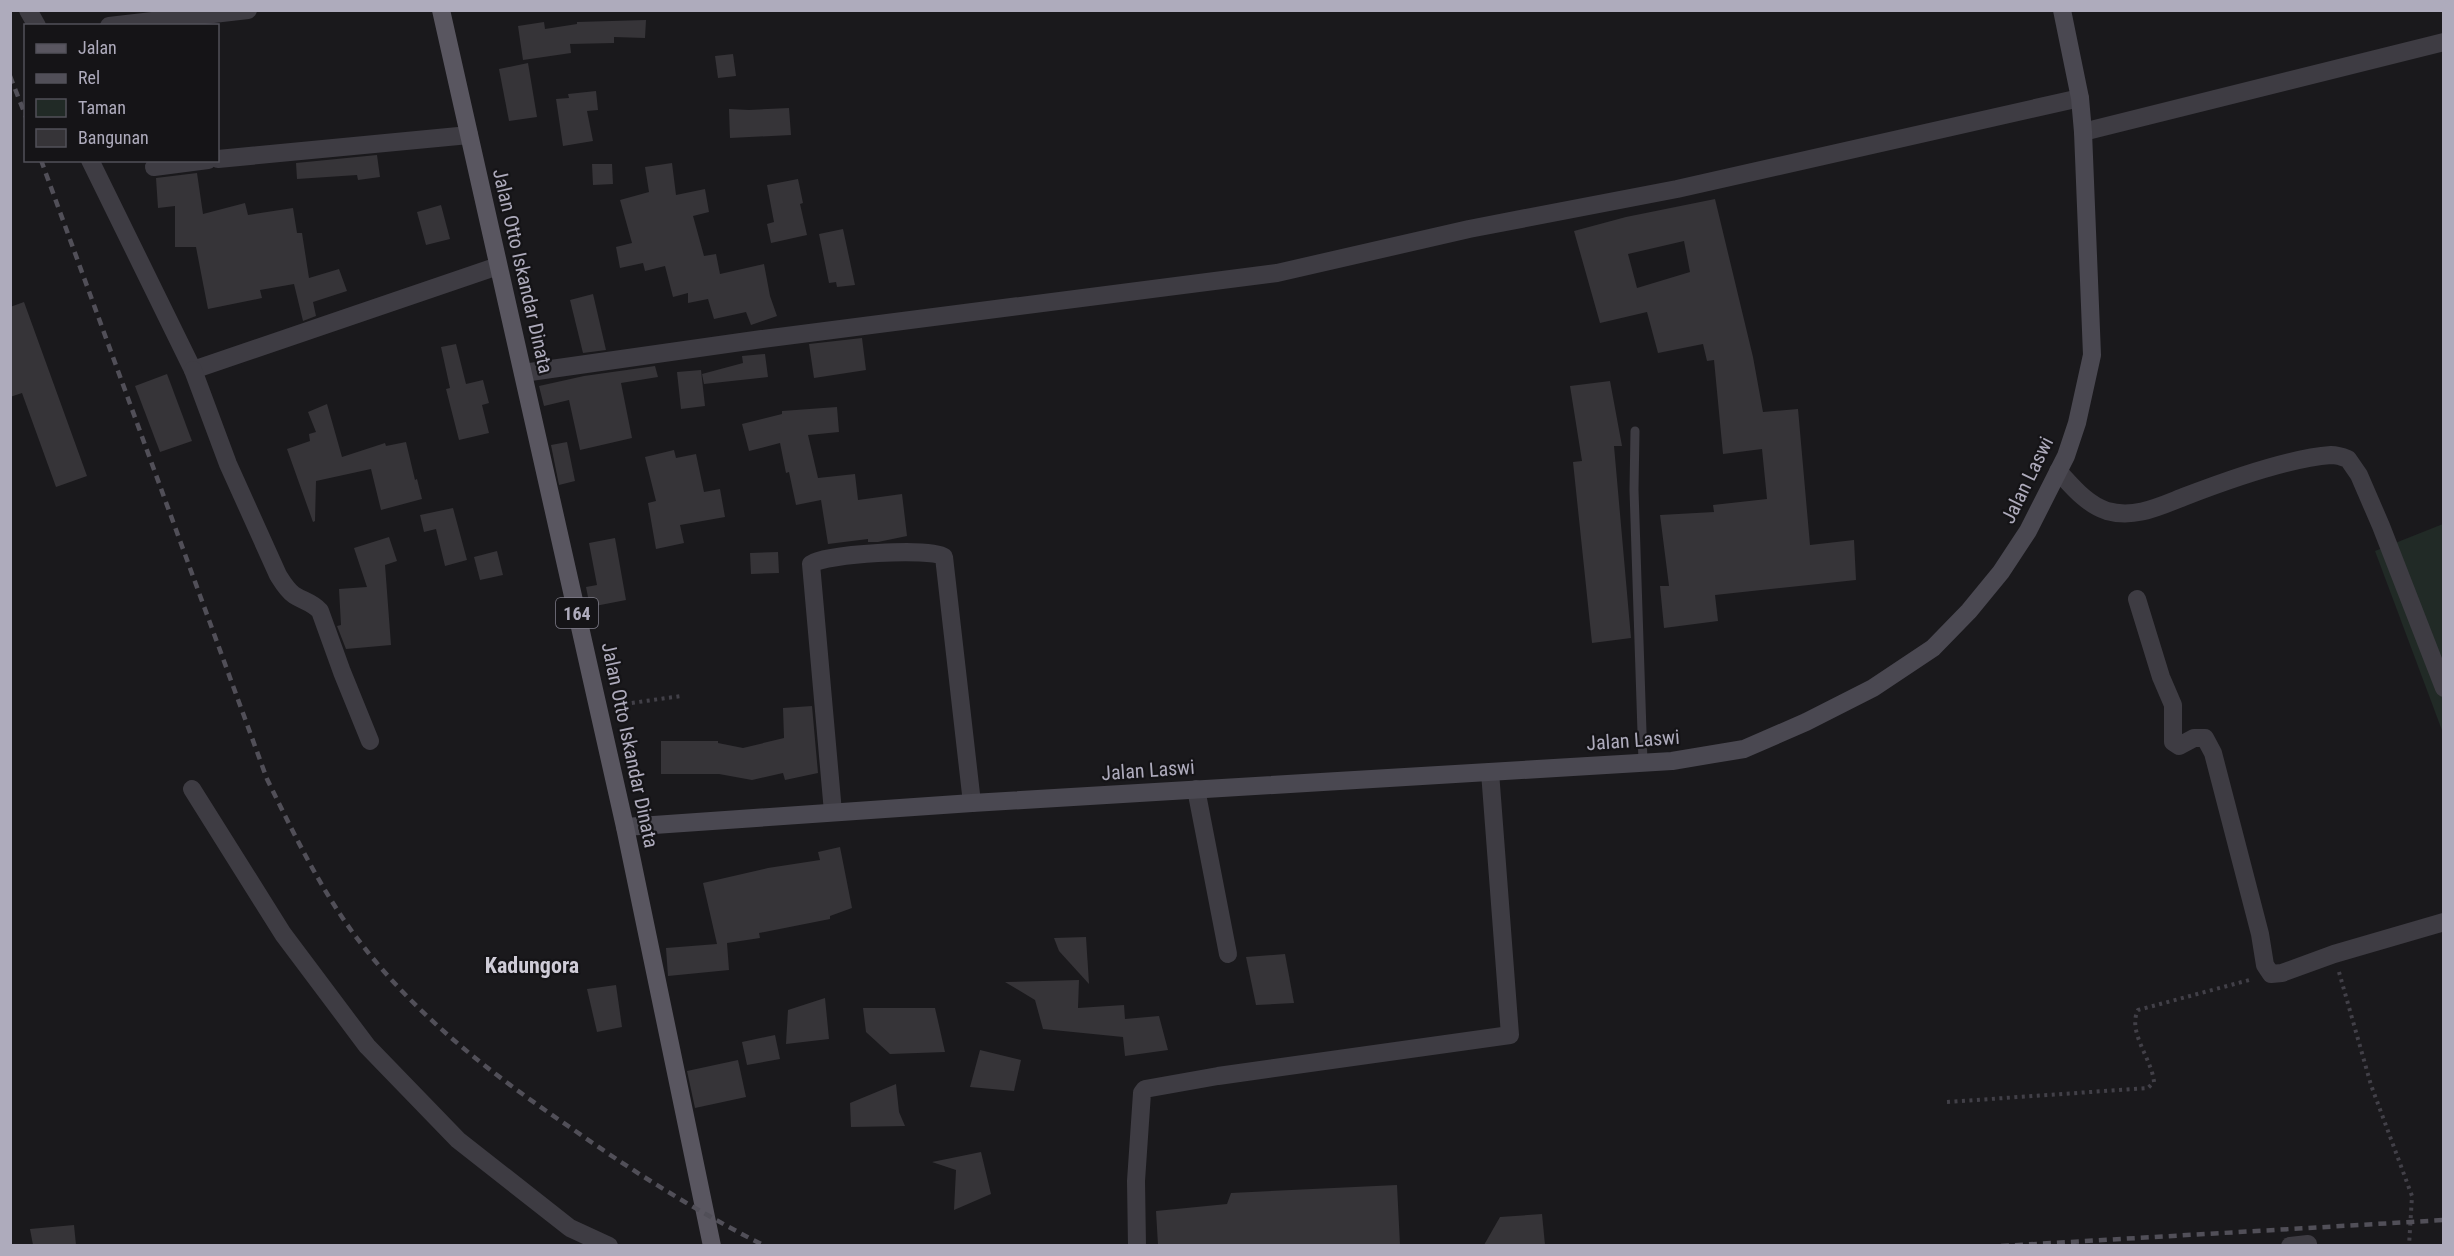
<svg xmlns="http://www.w3.org/2000/svg" width="2454" height="1256" font-family="'Roboto Condensed',sans-serif">
<style>
.green{fill:#212a26}
.building{fill:#363438;fill-rule:evenodd}
.lines{fill:none;stroke-linecap:round;stroke-linejoin:round}
.path{stroke:#424048;stroke-width:4;stroke-dasharray:3 4.5;stroke-linecap:butt}
.lane{stroke:#3e3c43;stroke-width:9}
.street{stroke:#3e3c43;stroke-width:18}
.secondary{stroke:#4a4851;stroke-width:18}
.primary{stroke:#595660;stroke-width:18}
.rail{stroke:#514f58;stroke-width:4.5;stroke-dasharray:8 6;stroke-linecap:butt}
.labels{text-anchor:middle;dominant-baseline:central;stroke-width:4.5;stroke-linejoin:round;paint-order:stroke}
.shield{fill:#151417;stroke:#807e8a;stroke-width:1.5}
.shield-label{font-size:18px;font-weight:bold;fill:#aeabbc}
.street-label{font-size:20px;fill:#aeabbc;stroke:#151417}
.quarter-label{font-size:22px;font-weight:bold;fill:#cfccd7;stroke:#151417}
</style>
<rect width="100%" height="100%" fill="#1a191c"/>
<polygon class="green" points="2443,524 2443,733 2375,551"/>
<g class="building">
<polygon points="646,20 645,38 614,37 614,43 570,44 571,53 523,60 518,26 544,22 545,29 577,24 577,22"/>
<polygon points="733,54 736,76 718,78 715,56"/>
<polygon points="528,63 537,117 509,121 499,69"/>
<polygon points="596,91 598,110 587,111 593,141 563,146 556,99 569,98 568,94"/>
<polygon points="789,108 791,135 730,138 729,109 749,110"/>
<polygon points="377,155 380,177 358,180 357,175 297,179 296,163"/>
<polygon points="672,163 676,195 705,189 709,212 693,216 704,256 716,254 720,274 764,264 770,296 777,316 751,325 746,312 714,319 708,299 688,303 688,293 673,297 665,266 645,271 643,263 620,268 616,247 632,243 620,200 649,192 645,167"/>
<polygon points="592,164 612,164 613,184 593,185"/>
<polygon points="197,173 203,214 245,203 248,215 293,208 297,233 302,233 309,278 339,269 347,291 313,302 316,316 303,321 294,284 260,290 262,298 208,309 196,247 175,247 175,206 158,208 156,178"/>
<polygon points="798,179 803,203 800,204 807,235 771,243 767,224 774,222 767,185"/>
<path d="M1715,199L1753,357L1763,412L1798,409L1810,545L1854,540L1856,580L1715,595L1718,621L1664,628L1660,586H1669L1660,515L1714,512L1713,505L1767,499L1762,449L1723,454L1714,360L1707,361L1703,344L1658,353L1647,312L1600,323L1574,231L1626,217ZM1684,241L1690,272L1637,288L1628,254Z"/>
<polygon points="441,205 450,239 426,245 417,212"/>
<polygon points="843,229 855,285 837,287 836,282 829,283 819,234"/>
<polygon points="593,294 606,350 583,353 570,300"/>
<polygon points="24,302 87,476 56,487 22,393 10,397 10,307"/>
<polygon points="862,338 866,370 814,378 809,344"/>
<polygon points="456,344 466,384 483,380 489,403 482,405 489,433 459,440 446,389 450,388 441,347"/>
<polygon points="765,354 768,377 704,384 702,374 743,363 742,356"/>
<polygon points="655,366 658,377 621,383 632,438 580,450 569,400 544,406 539,386 584,376"/>
<polygon points="701,370 705,406 681,409 677,372"/>
<polygon points="167,374 192,441 160,452 135,386"/>
<polygon points="1610,381 1622,446 1614,446 1631,638 1592,643 1573,462 1582,461 1570,386"/>
<polygon points="327,404 342,457 385,443 386,446 406,442 415,480 417,479 422,499 381,510 371,469 316,481 315,521 313,522 287,449 310,441 309,434 316,432 308,412"/>
<polygon points="837,407 839,432 808,435 818,478 855,474 858,500 902,494 907,536 878,542 868,542 868,539 828,544 821,500 796,505 789,472 786,473 780,443 749,451 742,424 782,414 782,411"/>
<polygon points="567,442 575,481 559,485 551,445"/>
<polygon points="674,450 676,458 696,454 704,492 720,489 725,517 680,525 684,543 656,549 648,503 656,501 645,457"/>
<polygon points="453,508 467,560 445,566 436,529 424,532 420,515"/>
<polygon points="389,537 397,561 385,565 391,645 346,649 337,626 341,625 339,589 367,587 354,548"/>
<polygon points="615,538 626,600 590,607 586,587 597,585 589,543"/>
<polygon points="497,551 503,575 480,580 474,557"/>
<polygon points="778,552 779,573 751,574 750,553"/>
<polygon points="812,706 818,773 785,780 783,773 752,780 719,774 661,774 661,741 718,741 718,743 743,748 784,738 783,708"/>
<polygon points="840,847 852,908 830,916 830,919 759,933 760,938 727,943 729,970 668,976 666,948 717,944 703,883 768,868 820,860 818,852"/>
<polygon points="1086,937 1089,984 1059,951 1054,938"/>
<polygon points="1285,954 1294,1003 1256,1005 1246,957"/>
<polygon points="1079,980 1078,1008 1124,1005 1125,1019 1159,1016 1168,1050 1125,1056 1123,1037 1043,1029 1035,1000 1005,982"/>
<polygon points="616,985 622,1027 597,1032 587,989"/>
<polygon points="825,998 829,1039 786,1044 788,1010"/>
<polygon points="863,1008 935,1008 945,1052 890,1054 866,1032"/>
<polygon points="775,1035 780,1059 747,1065 742,1042"/>
<polygon points="980,1050 1021,1060 1014,1091 970,1087"/>
<polygon points="738,1060 746,1097 695,1108 687,1071"/>
<polygon points="896,1084 899,1112 905,1126 851,1127 850,1103"/>
<polygon points="981,1152 991,1194 954,1210 956,1170 932,1162"/>
<polygon points="1397,1185 1400,1245 1158,1245 1156,1211 1227,1204 1231,1193"/>
<polygon points="1542,1214 1545,1245 1484,1245 1500,1217"/>
<polygon points="74,1225 76,1245 33,1245 30,1229"/>
</g>
<g class="lines">
<g class="path">
<polyline points="617,705 681,696"/>
<polyline points="2339,972 2371,1085 2412,1196 2409,1246"/>
<path d="M1947,1102L2148,1088L2154,1082C2152,1059 2127,1032 2138,1010L2253,979"/>
</g>
<polyline class="lane" points="1635,431 1634,490 1643,762"/>
<g class="street">
<polyline points="28,10 37,26"/>
<polyline points="109,26 248,10"/>
<polyline points="2083,132 2444,42"/>
<polyline points="218,159 469,135"/>
<polyline points="90,160 193,370 498,266"/>
<polyline points="154,167 208,160"/>
<path d="M193,370L228,464L278,575C283,583 287,590 294,595C303,601 312,602 320,611L342,672L370,741"/>
<polyline points="523,373 762,339 1277,273 1469,229 1677,189 2080,98"/>
<path d="M2058,471C2072,486 2086,504 2107,511C2135,519 2160,506 2186,496C2225,481 2289,458 2331,455C2336,455 2343,457 2348,459L2359,475L2381,526L2444,688"/>
<polyline points="2137,599 2161,677 2173,705 2173,742 2179,746 2194,738 2205,738 2213,753 2260,934 2265,965 2271,974 2282,973 2334,954 2444,922"/>
<polyline points="192,789 283,934 367,1046 458,1140 570,1228 609,1246"/>
<polyline points="1196,789 1228,954"/>
<path d="M833,812L811,564C825,554 931,547 944,557L972,803"/>
<polyline points="1137,1246 1136,1181 1142,1093 1145,1089 1218,1076 1510,1035 1490,772"/>
<polyline points="2290,1246 2308,1244"/>
</g>
<polyline class="secondary" points="625,827 972,803 1672,761 1744,749 1806,722 1873,688 1933,648 1969,611 2001,572 2028,531 2066,456 2077,423 2092,355 2083,132 2080,98 2062,10"/>
<polyline class="primary" points="441,10 625,827 712,1246"/>
<g class="rail">
<polyline points="10,76 26,117"/>
<path d="M41,160L267,779C291,828 315,878 346,923C406,1009 488,1072 574,1130C635,1173 698,1212 765,1246"/>
<polyline points="2001,1246 2444,1220"/>
</g>
</g>
<g class="labels">
<rect class="shield" x="556" y="598" width="42" height="30" rx="4.5"/>
<g class="shield-label">
<text x="577" y="613">164</text>
</g>
<g class="street-label">
<text transform="translate(523 271) rotate(77)">Jalan Otto Iskandar Dinata</text>
<text transform="translate(2027 480) rotate(-64)">Jalan Laswi</text>
<text transform="translate(1633 740) rotate(-4)">Jalan Laswi</text>
<text transform="translate(630 745) rotate(78)">Jalan Otto Iskandar Dinata</text>
<text transform="translate(1148 770) rotate(-4)">Jalan Laswi</text>
</g>
<g class="quarter-label">
<text x="532" y="965">Kadungora</text>
</g>
</g>
<rect width="2454" height="1256" fill="none" stroke="#aeabbc" stroke-width="24"/>
<rect x="24" y="24" width="195" height="138" fill="#151417" stroke="#525059" stroke-width="1.5"/>
<rect x="36" y="44" width="30" height="9" fill="#595660" stroke="#525059" stroke-width="1.5"/>
<text x="78" y="54" font-size="18" fill="#aeabbc">Jalan</text>
<rect x="36" y="74" width="30" height="9" fill="#514f58" stroke="#525059" stroke-width="1.5"/>
<text x="78" y="84" font-size="18" fill="#aeabbc">Rel</text>
<rect x="36" y="99" width="30" height="18" fill="#212a26" stroke="#525059" stroke-width="1.5"/>
<text x="78" y="114" font-size="18" fill="#aeabbc">Taman</text>
<rect x="36" y="129" width="30" height="18" fill="#363438" stroke="#525059" stroke-width="1.5"/>
<text x="78" y="144" font-size="18" fill="#aeabbc">Bangunan</text>
</svg>
